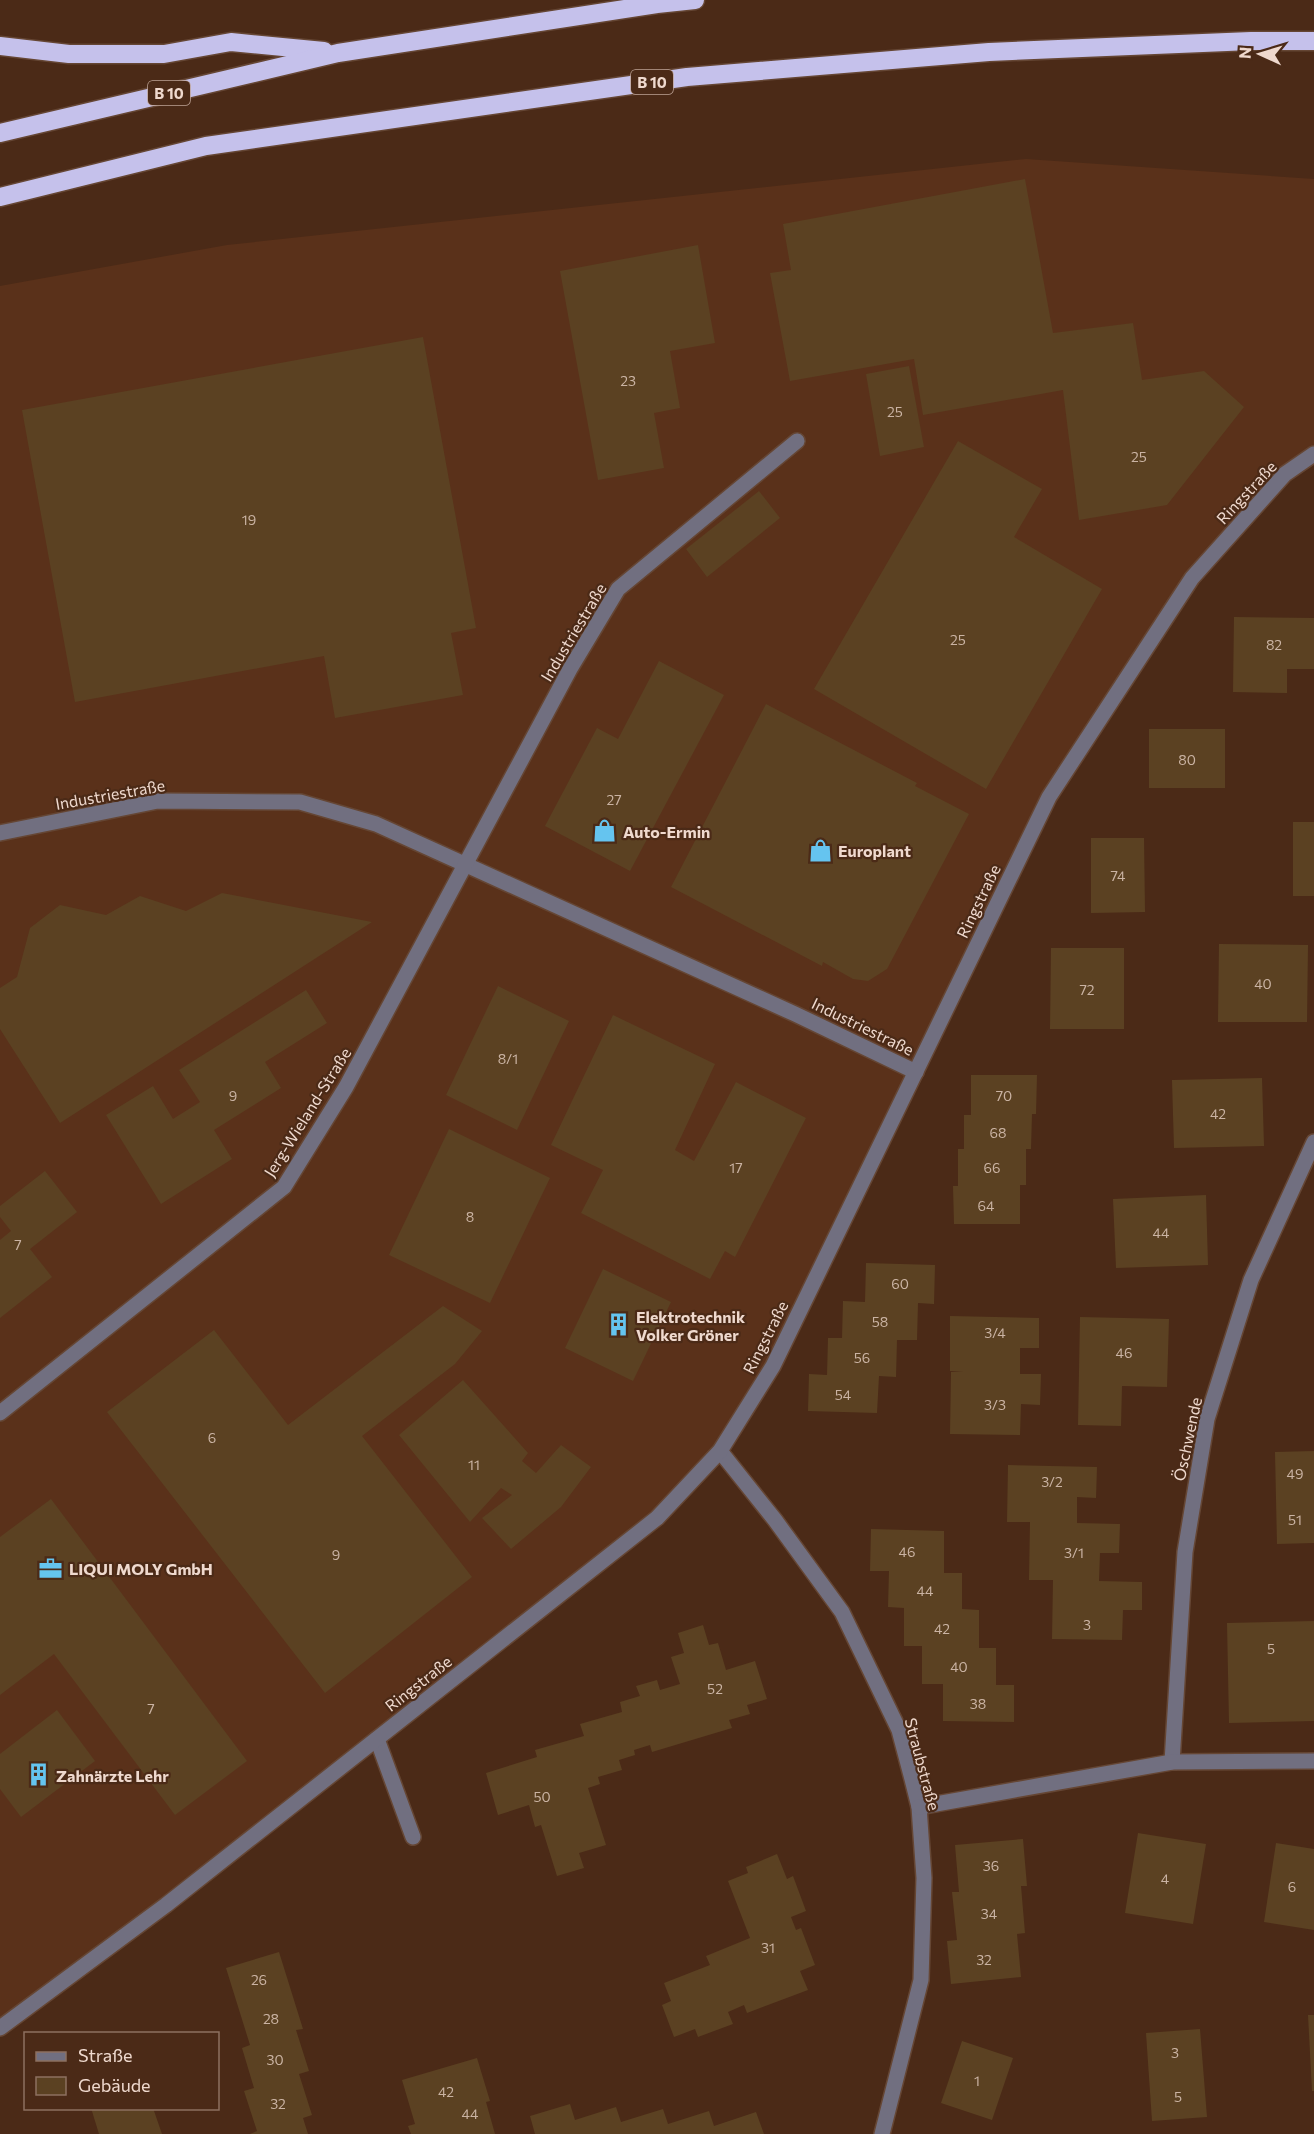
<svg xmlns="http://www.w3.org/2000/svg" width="1314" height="2134" font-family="Commissioner,sans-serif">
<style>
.built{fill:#5a311a}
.building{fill:#5b4122}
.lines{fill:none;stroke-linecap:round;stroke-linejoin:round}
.minor-casing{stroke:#654634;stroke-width:18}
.highway-casing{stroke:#654634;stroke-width:21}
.minor{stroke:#716f80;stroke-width:15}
.highway{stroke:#c5c1eb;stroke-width:18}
.labels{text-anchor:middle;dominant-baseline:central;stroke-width:4.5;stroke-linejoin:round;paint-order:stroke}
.number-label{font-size:14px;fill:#cab3a3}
.shield{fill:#4b2a17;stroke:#bea497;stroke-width:1.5}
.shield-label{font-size:15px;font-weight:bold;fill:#efd9ce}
.street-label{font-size:16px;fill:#efd9ce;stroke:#4b2a17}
.poi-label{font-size:16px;font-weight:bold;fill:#efd9ce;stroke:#4b2a17;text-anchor:start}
</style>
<rect width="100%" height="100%" fill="#4b2a17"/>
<polygon class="built" points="1026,159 1314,179 1314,454 1192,578 1049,797 916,1072 720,1451 657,1518 0,2028 0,286 227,245"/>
<g class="building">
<polygon points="1025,179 1053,333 1133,323 1142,380 1204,371 1244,407 1167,505 1079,520 1063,390 923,415 914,359 790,381 770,273 791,270 783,224"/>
<polygon points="698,245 715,343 670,351 680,408 654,413 664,468 598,480 560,271"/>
<polygon points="423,337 476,628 451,633 463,695 335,718 324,656 75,702 22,410"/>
<polygon points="909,366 924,447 880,456 866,374"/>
<polygon points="958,441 1042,489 1014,537 1102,589 986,789 814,689"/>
<polygon points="759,491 780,518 707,577 686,549"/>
<polygon points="1234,617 1314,618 1314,669 1287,669 1287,693 1233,692"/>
<polygon points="659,661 724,695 630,871 545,826 597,728 618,739"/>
<polygon points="766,704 917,783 915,786 969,814 887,969 868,981 853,979 823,962 822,966 671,887"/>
<rect x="1149" y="729" width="76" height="59"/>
<rect x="1293" y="822" width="21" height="74"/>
<polygon points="1091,838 1144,838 1145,912 1091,913"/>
<polygon points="222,893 372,922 60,1123 0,1029 0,988 17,977 30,928 60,905 106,915 140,896 186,911"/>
<polygon points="1219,944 1308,945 1307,1022 1218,1022"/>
<polygon points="1051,948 1124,948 1124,1029 1050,1029"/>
<polygon points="498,986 569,1021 517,1130 446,1095"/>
<polygon points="306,990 327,1023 265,1062 281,1088 214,1130 232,1159 161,1204 106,1115 153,1086 173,1119 200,1102 179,1070"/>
<polygon points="613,1015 715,1064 675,1150 694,1161 736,1082 806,1118 735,1257 725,1251 710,1279 581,1213 603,1170 551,1145"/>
<polygon points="971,1075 1037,1075 1036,1114 1032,1114 1031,1149 1026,1149 1026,1185 1020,1185 1020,1224 954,1224 953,1186 958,1186 958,1149 964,1149 964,1115 971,1115"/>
<polygon points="1262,1078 1264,1146 1174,1148 1172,1080"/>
<polygon points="449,1129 550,1178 490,1303 389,1255"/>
<polygon points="45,1171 77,1212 30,1249 52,1277 0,1318 0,1240 11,1231 0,1217 0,1206"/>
<polygon points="1206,1195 1208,1265 1116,1268 1113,1199"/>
<polygon points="866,1263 935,1265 934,1304 918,1303 917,1340 897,1340 896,1377 879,1376 877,1413 808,1411 809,1374 827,1375 828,1338 842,1338 843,1301 865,1302"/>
<polygon points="603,1269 671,1302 633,1381 565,1348"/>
<polygon points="443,1306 482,1331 455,1364 362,1436 472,1577 325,1693 107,1412 214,1330 288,1425"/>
<polygon points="950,1316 1039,1318 1039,1348 1020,1348 1020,1374 1041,1374 1040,1405 1021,1404 1020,1435 950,1434 951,1372 963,1372 950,1371"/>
<polygon points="1080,1317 1169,1319 1167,1387 1122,1386 1121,1426 1078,1425"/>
<polygon points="463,1380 528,1453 522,1461 536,1473 561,1445 591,1467 561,1507 511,1549 482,1518 512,1495 501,1488 470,1522 399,1435"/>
<polygon points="1314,1451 1314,1543 1277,1544 1275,1452"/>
<polygon points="1008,1465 1097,1467 1096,1498 1077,1497 1077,1523 1120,1524 1119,1553 1100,1553 1099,1581 1142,1582 1142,1610 1123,1610 1122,1640 1052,1639 1053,1580 1029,1580 1030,1522 1007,1522"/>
<polygon points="51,1499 247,1761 175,1815 54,1654 0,1695 0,1537"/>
<polygon points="871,1529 944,1531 944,1573 962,1573 962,1609 979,1610 979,1648 996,1648 996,1685 1014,1685 1014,1722 943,1721 943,1684 922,1684 922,1646 904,1646 904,1608 888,1607 889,1571 870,1571"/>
<polygon points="1314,1621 1314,1721 1229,1723 1227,1623"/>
<polygon points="703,1625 709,1645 718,1643 726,1670 755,1661 767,1699 747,1705 750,1714 729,1720 732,1728 652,1752 650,1745 634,1750 635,1755 619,1760 622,1770 598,1777 600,1784 588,1788 606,1845 579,1853 584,1868 557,1876 541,1825 535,1827 529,1805 498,1815 486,1773 537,1757 535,1750 584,1736 580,1724 622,1712 620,1702 640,1696 636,1686 657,1680 660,1690 680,1684 671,1657 684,1653 678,1633"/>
<polygon points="57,1710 95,1761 21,1817 0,1789 0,1754"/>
<polygon points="1138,1833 1206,1844 1193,1924 1125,1913"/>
<polygon points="1023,1839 1027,1886 1021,1886 1025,1933 1017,1934 1021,1977 951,1984 947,1941 957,1940 952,1892 959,1892 955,1845"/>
<polygon points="1276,1843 1314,1849 1314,1930 1264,1922"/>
<polygon points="777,1854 787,1879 793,1876 806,1911 791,1917 796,1930 801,1928 815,1965 800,1971 808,1990 747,2013 744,2005 728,2012 733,2024 698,2037 695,2029 674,2037 662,2005 671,2001 664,1983 710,1965 706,1956 750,1938 728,1881 748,1873 746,1867"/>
<polygon points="279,1952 303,2029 296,2030 309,2071 299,2074 312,2115 303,2118 308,2134 250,2134 257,2131 244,2091 254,2088 242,2048 250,2045 226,1968"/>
<polygon points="1308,2015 1314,2015 1314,2091 1312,2091"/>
<polygon points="1200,2029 1207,2117 1152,2121 1146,2033"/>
<polygon points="962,2041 1013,2058 992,2120 941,2103"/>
<polygon points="477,2058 490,2101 486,2102 495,2134 411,2134 408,2126 415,2124 402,2080"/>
<polygon points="570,2104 575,2120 616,2107 621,2122 663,2109 668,2124 709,2111 714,2126 756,2112 764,2134 535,2134 530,2116"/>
<polygon points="91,2108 153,2108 162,2134 99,2134"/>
</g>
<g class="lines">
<defs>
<g id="minor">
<polyline points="0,833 158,801 300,802 376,824 795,1014 916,1072"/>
<polyline points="0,1413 284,1187 346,1087 570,669 618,589 797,441"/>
<polyline points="720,1451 775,1520 842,1612 899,1730 912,1779 919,1807 924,1878 921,1980 882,2134"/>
<polyline points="377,1739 413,1837"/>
<polyline points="1172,1762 1185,1552 1207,1419 1251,1280 1314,1142"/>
<polyline points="919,1807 1172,1762 1314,1761"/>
<polyline points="0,2028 166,1905 657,1518 720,1451 773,1366 1049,797 1192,578 1285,474 1314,454"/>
</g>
<g id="highway">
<polyline points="0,46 69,54 164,54 231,42 324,51"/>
<polyline points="0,133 338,53 657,4 695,0"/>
<polyline points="0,197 206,146 687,77 989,52 1251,41 1314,41"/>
</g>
</defs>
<use href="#minor" class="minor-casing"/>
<use href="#highway" class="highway-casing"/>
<use href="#minor" class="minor"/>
<use href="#highway" class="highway"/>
</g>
<defs>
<symbol id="shop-bare" viewBox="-9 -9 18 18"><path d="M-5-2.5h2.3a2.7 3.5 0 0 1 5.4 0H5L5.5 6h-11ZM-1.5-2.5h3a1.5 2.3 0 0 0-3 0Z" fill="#65c4ef" stroke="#4b2a17" stroke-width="2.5" paint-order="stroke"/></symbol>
<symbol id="building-bare" viewBox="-9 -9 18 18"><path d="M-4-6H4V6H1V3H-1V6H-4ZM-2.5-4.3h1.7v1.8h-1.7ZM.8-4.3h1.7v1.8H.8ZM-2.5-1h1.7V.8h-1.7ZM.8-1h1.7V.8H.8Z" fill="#65c4ef" stroke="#4b2a17" stroke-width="2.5" paint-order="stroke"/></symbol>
<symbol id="office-bare" viewBox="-9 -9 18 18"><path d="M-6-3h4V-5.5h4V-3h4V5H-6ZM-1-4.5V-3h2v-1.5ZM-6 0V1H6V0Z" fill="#65c4ef" stroke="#4b2a17" stroke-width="2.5" paint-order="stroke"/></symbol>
</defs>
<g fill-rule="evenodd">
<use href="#shop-bare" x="588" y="814" width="33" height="33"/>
<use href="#shop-bare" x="804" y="834" width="33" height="33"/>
<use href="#building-bare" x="602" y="1308" width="33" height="33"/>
<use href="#office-bare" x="34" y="1552" width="33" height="33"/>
<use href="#building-bare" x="22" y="1758" width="33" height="33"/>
</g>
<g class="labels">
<g class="number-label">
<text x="628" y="380">23</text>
<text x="895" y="411">25</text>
<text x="1139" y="456">25</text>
<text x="249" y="519">19</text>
<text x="958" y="639">25</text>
<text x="1274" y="644">82</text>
<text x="1187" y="759">80</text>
<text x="614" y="799">27</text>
<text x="1118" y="875">74</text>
<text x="1263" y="983">40</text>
<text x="1087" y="989">72</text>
<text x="508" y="1058">8/1</text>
<text x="233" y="1095">9</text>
<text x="1004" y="1095">70</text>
<text x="1218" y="1113">42</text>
<text x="998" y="1132">68</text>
<text x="736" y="1167">17</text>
<text x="992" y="1167">66</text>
<text x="986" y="1205">64</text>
<text x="470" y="1216">8</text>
<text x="1161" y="1232">44</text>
<text x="18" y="1244">7</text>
<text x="900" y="1283">60</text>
<text x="880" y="1321">58</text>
<text x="995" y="1332">3/4</text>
<text x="1124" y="1352">46</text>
<text x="862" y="1357">56</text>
<text x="843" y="1394">54</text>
<text x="995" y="1404">3/3</text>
<text x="212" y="1437">6</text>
<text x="474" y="1464">11</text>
<text x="1295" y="1473">49</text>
<text x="1052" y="1481">3/2</text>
<text x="1295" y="1519">51</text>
<text x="907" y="1551">46</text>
<text x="1074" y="1552">3/1</text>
<text x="336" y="1554">9</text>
<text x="925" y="1590">44</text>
<text x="1087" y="1624">3</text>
<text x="942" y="1628">42</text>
<text x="1271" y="1648">5</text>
<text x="959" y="1666">40</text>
<text x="715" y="1688">52</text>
<text x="978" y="1703">38</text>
<text x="151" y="1708">7</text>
<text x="542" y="1796">50</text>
<text x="991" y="1865">36</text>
<text x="1165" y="1878">4</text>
<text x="1292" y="1886">6</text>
<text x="989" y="1913">34</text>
<text x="768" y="1947">31</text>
<text x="984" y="1959">32</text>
<text x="259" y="1979">26</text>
<text x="271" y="2018">28</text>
<text x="1175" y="2052">3</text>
<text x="275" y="2059">30</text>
<text x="977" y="2080">1</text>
<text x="446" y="2091">42</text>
<text x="1178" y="2096">5</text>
<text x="278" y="2103">32</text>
<text x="470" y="2113">44</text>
</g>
<g class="shield">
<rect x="631" y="70" width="42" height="24" rx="4.5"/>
<rect x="148" y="81" width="42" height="24" rx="4.5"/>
</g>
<g class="shield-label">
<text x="652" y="82">B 10</text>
<text x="169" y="93">B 10</text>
</g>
<g class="street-label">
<text transform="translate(1246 492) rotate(-47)">Ringstraße</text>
<text transform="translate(573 632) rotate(-59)">Industriestraße</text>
<text transform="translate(110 794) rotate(-10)">Industriestraße</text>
<text transform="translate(978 901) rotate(-64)">Ringstraße</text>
<text transform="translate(863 1026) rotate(26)">Industriestraße</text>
<text transform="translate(307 1112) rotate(-58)">Jerg-Wieland-Straße</text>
<text transform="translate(765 1337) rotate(-63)">Ringstraße</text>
<text transform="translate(1187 1439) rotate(-78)">Öschwende</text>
<text transform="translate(418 1683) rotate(-38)">Ringstraße</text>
<text transform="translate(923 1764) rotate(75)">Straubstraße</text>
</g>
<g class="poi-label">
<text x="623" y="831">Auto-Ermin</text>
<text x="838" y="850">Europlant</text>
<text x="636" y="1316">Elektrotechnik<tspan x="636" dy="18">Volker Gröner</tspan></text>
<text x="69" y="1568">LIQUI MOLY GmbH</text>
<text x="56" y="1775">Zahnärzte Lehr</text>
</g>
</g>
<rect x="24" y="2032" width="195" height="78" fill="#4b2a17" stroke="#8d7060" stroke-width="1.5"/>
<rect x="36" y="2052" width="30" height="9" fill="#716f80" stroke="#8d7060" stroke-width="1.5"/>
<text x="78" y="2062" font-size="18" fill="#efd9ce">Straße</text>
<rect x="36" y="2077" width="30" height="18" fill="#5b4122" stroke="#8d7060" stroke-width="1.5"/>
<text x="78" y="2092" font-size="18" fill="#efd9ce">Gebäude</text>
<g transform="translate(1260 54) rotate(274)" stroke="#4b2a17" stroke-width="4.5" paint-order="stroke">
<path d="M0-4.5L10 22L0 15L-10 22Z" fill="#efd9ce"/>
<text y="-9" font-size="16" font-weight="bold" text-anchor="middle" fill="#efd9ce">N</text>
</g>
</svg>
